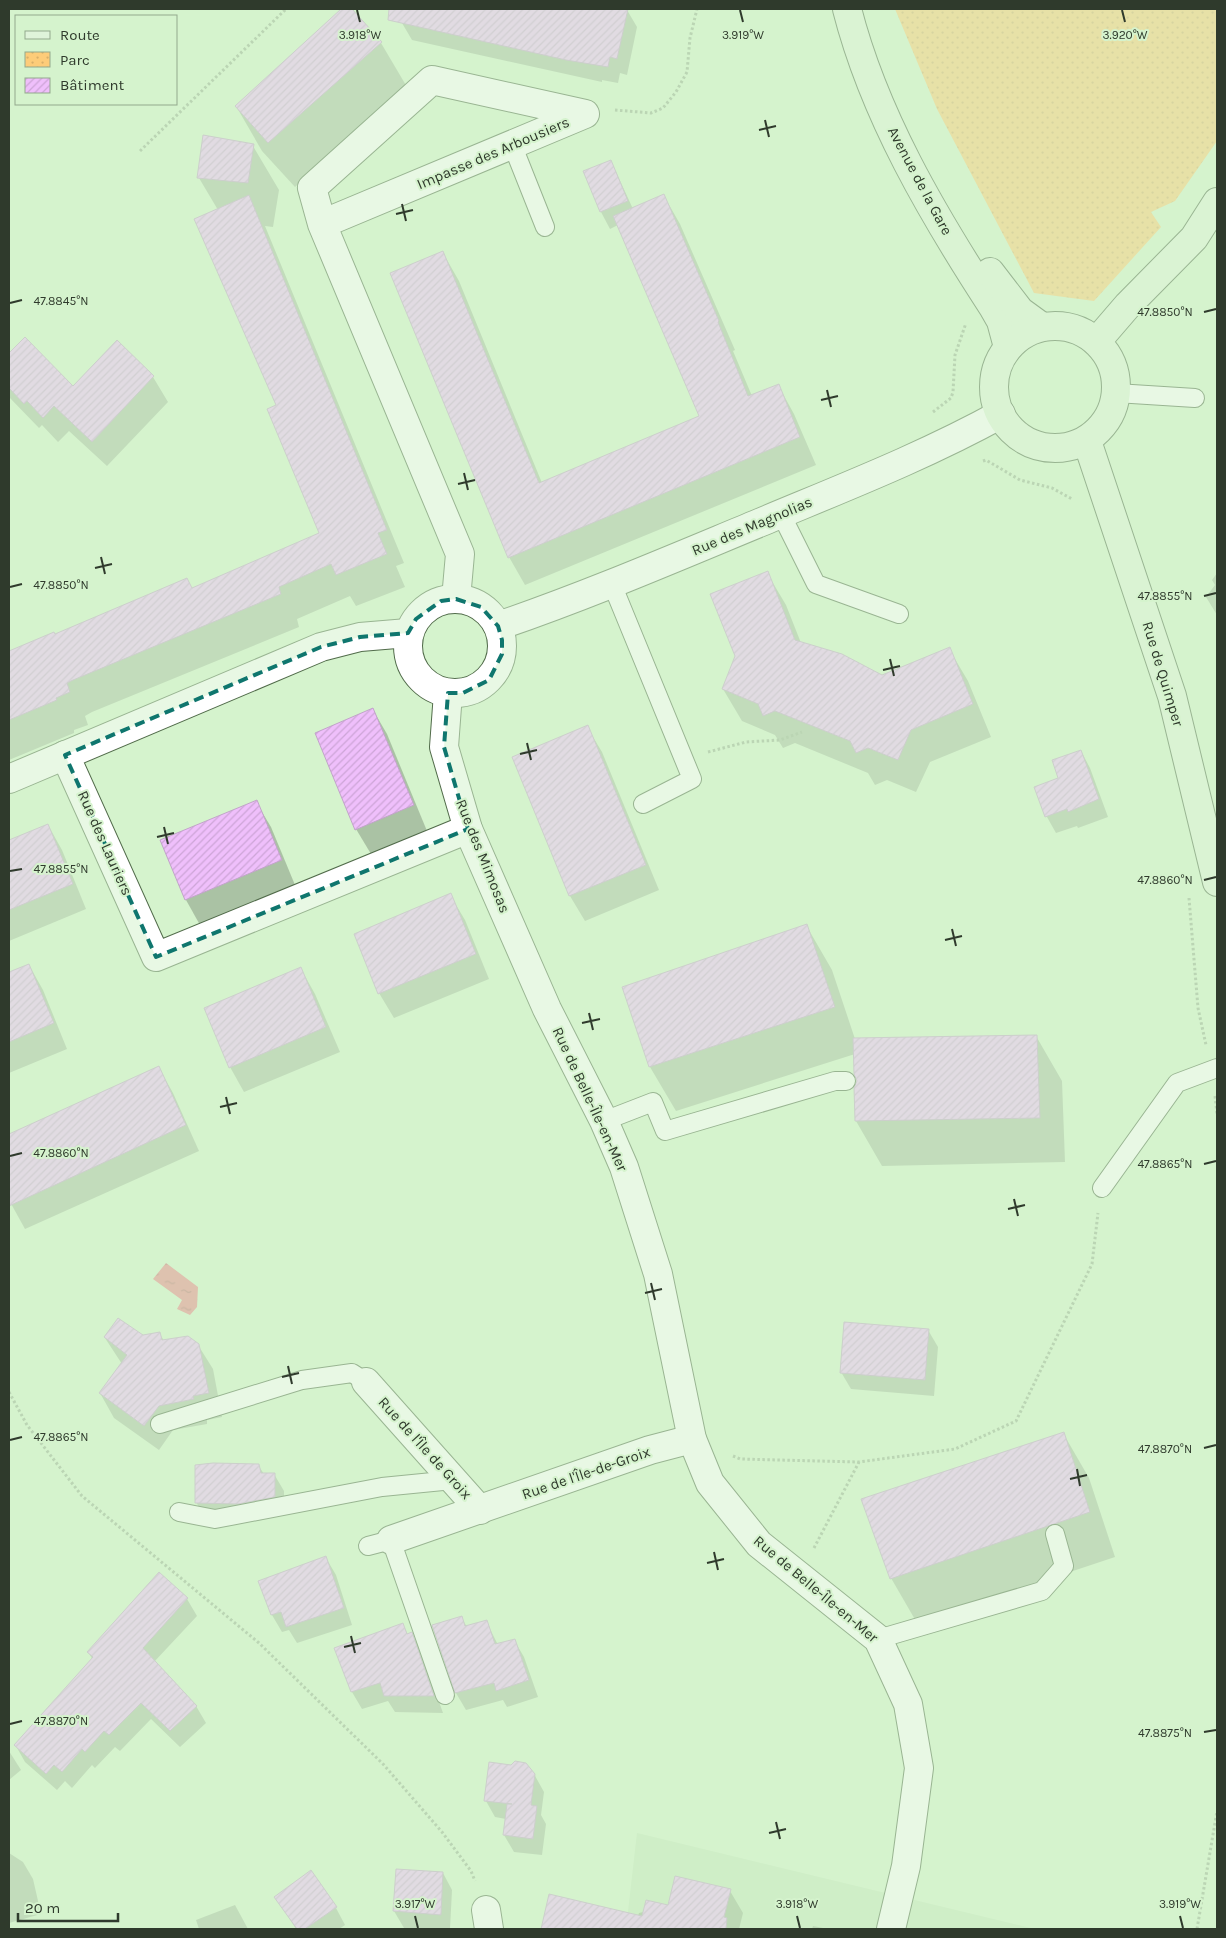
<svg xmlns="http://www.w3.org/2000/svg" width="1226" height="1938" font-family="Karla,sans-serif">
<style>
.built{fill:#c7e9be}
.park{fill:url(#park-dots)}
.water{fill:url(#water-ripples)}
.shadow{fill:#0003}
.building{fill:url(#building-hatch);stroke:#c1a5c8}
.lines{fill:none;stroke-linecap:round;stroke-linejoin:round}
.service-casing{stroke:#516b4a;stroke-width:20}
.minor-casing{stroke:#516b4a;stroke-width:30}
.secondary-casing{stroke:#516b4a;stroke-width:30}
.path{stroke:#9bb294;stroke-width:3;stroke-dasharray:2.5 2.5;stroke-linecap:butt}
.service{stroke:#fff;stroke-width:18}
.minor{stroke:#fff;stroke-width:28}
.secondary{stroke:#dff3da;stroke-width:28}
.marked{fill:none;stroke:#0f766e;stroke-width:4;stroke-dasharray:10 6;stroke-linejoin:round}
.ticks{fill:none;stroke:#2f3a2c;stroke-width:2}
.labels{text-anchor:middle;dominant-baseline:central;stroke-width:4;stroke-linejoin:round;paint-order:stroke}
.street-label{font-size:15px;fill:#2f3a2c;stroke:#d5f3cd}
.ticks-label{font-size:12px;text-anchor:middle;fill:#2f3a2c;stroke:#d5f3cd;stroke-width:4;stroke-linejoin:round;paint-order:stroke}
</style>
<defs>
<pattern id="park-dots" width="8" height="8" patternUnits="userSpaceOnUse" patternTransform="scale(1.25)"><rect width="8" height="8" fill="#fdcc79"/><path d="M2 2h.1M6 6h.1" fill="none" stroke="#d9b069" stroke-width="1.8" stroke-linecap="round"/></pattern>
<pattern id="water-ripples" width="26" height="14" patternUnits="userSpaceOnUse" patternTransform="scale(1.25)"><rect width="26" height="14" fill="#e98789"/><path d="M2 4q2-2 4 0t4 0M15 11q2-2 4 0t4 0" fill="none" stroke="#bd6f70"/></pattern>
<pattern id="building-hatch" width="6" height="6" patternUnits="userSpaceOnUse" patternTransform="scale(1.25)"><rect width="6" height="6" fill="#efbffb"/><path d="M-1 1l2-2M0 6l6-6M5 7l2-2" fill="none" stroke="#cda5d7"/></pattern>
</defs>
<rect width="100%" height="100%" fill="#d5f3cd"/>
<polygon class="built" points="637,1833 1035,1929 626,1929"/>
<polygon class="park" points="895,9 1217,9 1217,141 1175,201 1151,212 1161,227 1094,301 1034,293 937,109"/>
<polygon class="water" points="166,1263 198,1287 197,1307 190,1315 177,1309 182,1300 153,1279"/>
<g class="shadow">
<polygon points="343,9 351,9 381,43 407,87 295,187 262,151 236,106"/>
<polygon points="405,9 623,9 627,10 637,27 627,75 620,73 618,83 602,80 602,82 412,40 402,23"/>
<polygon points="253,146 279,190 273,227 265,226 404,563 396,566 405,587 356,606 350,596 297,619 299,627 92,712 85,716 88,725 74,730 74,733 9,760 9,652 53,634 54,636 192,589 320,534 218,210 199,178"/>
<polygon points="611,161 633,209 664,196 680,224 735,350 733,351 752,396 778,385 794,414 816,465 525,585 509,557 443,253 459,281 542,483 700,417 618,225 610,229 601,212 585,172"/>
<polygon points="25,339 73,387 153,377 168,402 107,466 69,431 58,442 42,425 39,428 9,397 9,355"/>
<polygon points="767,573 786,605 801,643 881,677 949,649 968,681 991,737 930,762 916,792 887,780 875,785 868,773 795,743 783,748 775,735 742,721 723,689"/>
<polygon points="1217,573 1217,615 1206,597 1215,585 1212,580"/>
<polygon points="373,710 387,734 427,831 371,854 356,829"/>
<polygon points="587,727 602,752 659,890 585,921 570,896 514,758"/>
<polygon points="1081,751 1090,768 1108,817 1078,828 1077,826 1056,833 1047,817 1036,787 1060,778"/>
<polygon points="256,802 271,827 295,885 200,925 186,900 161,841"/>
<polygon points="48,825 62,850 86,909 9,941 9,842"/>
<polygon points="450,895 465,920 489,979 394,1018 379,993"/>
<polygon points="806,925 832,970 855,1039 1036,1036 1062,1081 1065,1162 882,1166 856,1121 858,1080 855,1054 676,1111 650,1067"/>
<polygon points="29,965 43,990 67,1049 9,1073 9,973"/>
<polygon points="301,969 315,994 340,1052 244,1092 230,1067"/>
<polygon points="159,1068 173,1093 199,1151 25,1229 9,1200 9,1136"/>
<polygon points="928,1330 938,1347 934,1396 851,1389 841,1372"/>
<polygon points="160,1334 164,1341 198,1345 213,1369 222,1417 207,1420 207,1424 173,1430 159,1450 114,1418 100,1393 122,1364 105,1338"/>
<polygon points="1063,1433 1089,1478 1115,1557 917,1623 891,1578"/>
<polygon points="258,1465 264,1474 274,1474 284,1491 284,1514 206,1519 196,1502"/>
<polygon points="326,1558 336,1575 352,1625 297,1643 289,1630 282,1632 272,1615 260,1582"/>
<polygon points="187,1599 197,1616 154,1662 196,1706 206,1723 180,1747 151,1719 120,1751 115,1747 95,1768 92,1765 72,1788 65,1781 57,1790 25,1762 16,1746 93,1660 88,1652"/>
<polygon points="461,1617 467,1627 486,1621 498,1645 514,1640 524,1657 538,1697 507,1707 503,1700 466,1710 456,1693 434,1626"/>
<polygon points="403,1625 408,1635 411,1634 421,1650 443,1713 395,1712 388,1701 362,1709 352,1692 336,1649"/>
<polygon points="9,1751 21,1770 9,1780"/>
<polygon points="534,1774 544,1792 541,1815 546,1824 542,1855 514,1852 504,1835 506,1819 495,1817 486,1801"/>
<polygon points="9,1853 23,1862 33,1879 41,1914 9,1923"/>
<polygon points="443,1873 452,1890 450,1929 404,1928 394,1911"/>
<polygon points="730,1891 743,1913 739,1929 542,1929 550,1895 638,1916 639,1913"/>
<polygon points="276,1897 336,1908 345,1925 339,1929 296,1929"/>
<polygon points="235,1905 248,1929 199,1929 196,1920"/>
<polygon points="813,1926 828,1929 812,1929"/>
</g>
<g class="building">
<polygon points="341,9 352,9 382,42 268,143 235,106"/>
<polygon points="389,9 628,9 617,59 610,57 608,67 566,60 388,20"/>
<polygon points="203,135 254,144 248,183 197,178"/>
<polygon points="611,160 628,201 600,212 583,171"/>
<polygon points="664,194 719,321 718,322 748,396 779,384 800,437 508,558 390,273 443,251 539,483 699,416 613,216"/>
<polygon points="249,195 387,530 378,533 387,554 336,575 331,564 279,587 281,594 73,680 67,683 70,692 56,698 57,700 9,720 9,651 54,632 55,634 187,578 192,588 319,533 267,409 276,405 194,219"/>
<polygon points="25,337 73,386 117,340 154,376 92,442 54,406 43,418 27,401 24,404 9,388 9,353"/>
<polygon points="768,571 795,640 842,654 882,675 950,647 973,704 911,730 898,760 868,748 856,753 850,741 775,711 763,716 758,704 722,689 735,656 710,594"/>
<polygon points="373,708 414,805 355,830 315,733"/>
<polygon points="588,725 646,865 569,896 512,757"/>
<polygon points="1081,750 1099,799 1068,812 1067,809 1045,817 1034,787 1058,778 1052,760"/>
<polygon points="257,800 282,860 185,900 160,840"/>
<polygon points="48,824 73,884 9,910 9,840"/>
<polygon points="451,893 476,954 378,994 354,934"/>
<polygon points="807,924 835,1007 649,1067 622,987"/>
<polygon points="29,964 54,1023 9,1042 9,972"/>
<polygon points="301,967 326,1027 229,1068 204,1008"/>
<polygon points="1037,1035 1040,1118 855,1121 854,1087 857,1081 854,1074 853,1038"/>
<polygon points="159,1066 186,1125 9,1206 9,1134"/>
<polygon points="118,1318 143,1335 160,1332 162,1340 188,1336 199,1344 209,1393 193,1396 194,1399 159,1406 144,1426 99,1393 127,1355 104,1337"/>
<polygon points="844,1322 929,1329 925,1380 840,1373"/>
<polygon points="1064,1432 1090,1512 890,1579 861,1499"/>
<polygon points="213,1463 259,1464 261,1473 275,1473 275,1497 238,1504 195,1503 195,1465"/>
<polygon points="326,1556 344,1608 286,1627 281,1612 271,1615 258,1581"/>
<polygon points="159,1572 188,1598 143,1648 197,1706 170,1731 141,1703 109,1735 104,1731 85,1752 82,1749 62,1772 54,1765 46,1774 14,1745 93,1657 87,1652"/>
<polygon points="462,1616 465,1626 487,1620 495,1644 515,1639 529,1680 496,1691 494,1683 455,1693 432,1625"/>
<polygon points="403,1623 407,1634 412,1632 434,1696 384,1696 380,1683 351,1692 334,1648"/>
<polygon points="515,1761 526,1763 535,1774 531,1805 537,1806 533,1839 503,1835 507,1804 512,1804 484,1801 489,1762 511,1765"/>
<polygon points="396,1869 443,1872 441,1915 393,1911"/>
<polygon points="311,1870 337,1907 305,1929 297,1929 274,1897"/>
<polygon points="675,1876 731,1889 724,1917 727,1918 726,1929 541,1929 549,1894 642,1916 646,1900 668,1905"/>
</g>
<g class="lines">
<defs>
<g id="service">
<polyline points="512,144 545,227"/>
<polyline points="1116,393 1195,398"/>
<polyline points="781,514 816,584 899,614"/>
<polyline points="612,584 692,779 643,804"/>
<polyline points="604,1121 653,1102 665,1131 835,1081 846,1081"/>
<polyline points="1102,1188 1177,1083 1217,1068"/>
<polyline points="160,1424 302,1380 352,1373 366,1382"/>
<polyline points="179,1512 215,1519 382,1487 453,1480"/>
<polyline points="368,1546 391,1540 445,1695"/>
<polyline points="878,1639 1042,1591 1064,1566 1055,1534"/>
</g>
<g id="minor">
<polyline points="322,224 585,114 432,80 312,188 322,224 460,554 456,599"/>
<circle cx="455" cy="646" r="47"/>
<path d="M498,626C586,596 672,559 759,523C840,489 923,457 1001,414"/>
<polyline points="448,693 444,747 468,829 547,1009 604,1121 624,1167 658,1274 692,1439 710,1483 759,1544 878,1639 908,1704 919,1768 906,1866 891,1929"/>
<polyline points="65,755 156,957 468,829"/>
<polyline points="9,779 321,647 360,637 408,633"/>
<polyline points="366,1382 480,1510"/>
<polyline points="391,1540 650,1450 692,1439"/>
<polyline points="486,1910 489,1929"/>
</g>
<g id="secondary">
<path d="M847,9C874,115 933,215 993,307L1001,321L1008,347"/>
<polyline points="990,272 1020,311 1042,327"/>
<circle cx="1055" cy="387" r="61"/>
<polyline points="1097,341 1128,305 1194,238 1217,202"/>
<polyline points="1087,441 1172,696 1217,882"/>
</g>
</defs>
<use href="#service" class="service-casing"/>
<use href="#minor" class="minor-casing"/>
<use href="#secondary" class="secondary-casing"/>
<g class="path">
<polyline points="615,110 651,113 663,108 676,92 687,72 690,38 697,9"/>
<polyline points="140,151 286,9"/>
<polyline points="933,412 951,398 953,392 955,355 966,323"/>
<polyline points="983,461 986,460 1020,480 1052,488 1072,499"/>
<polyline points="708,752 746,742 780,740 802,732"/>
<polyline points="1189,898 1198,1008 1206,1045"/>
<polyline points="1215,1096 1217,1114"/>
<polyline points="9,1392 27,1425 82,1496 259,1643 383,1764 442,1832 471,1871 475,1881"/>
<polyline points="733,1456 740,1459 859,1462 955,1449 1016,1421 1092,1264 1098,1213"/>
<polyline points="814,1548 859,1462"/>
<polyline points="1197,1929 1217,1811"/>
</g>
<use href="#service" class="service"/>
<use href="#minor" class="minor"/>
<use href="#secondary" class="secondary"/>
</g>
<path d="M0 0H1226V1938H0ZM456,599L481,607L498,626L502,640V654L489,680L463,693H448L444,747L468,829L156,957L65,755L321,647L360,637L408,633L416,619L441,601Z" fill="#d5f3cd" fill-opacity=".55" fill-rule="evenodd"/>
<path class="marked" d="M456,599L481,607L498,626L502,640V654L489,680L463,693H448L444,747L468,829L156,957L65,755L321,647L360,637L408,633L416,619L441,601Z"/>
<path class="ticks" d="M357,10L360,22M740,10L743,22M1122,10L1125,22M765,120L769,137M759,130L776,126M402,204L406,221M396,214L413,210M10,303L22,300M1204,312L1216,309M827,390L831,407M821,400L838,396M464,473L468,490M458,484L475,480M101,557L105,574M95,568L112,564M10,587L22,584M1204,596L1216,593M890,659L894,676M883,670L900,666M527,743L531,760M520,754L537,750M164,827L168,844M157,837L174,833M10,871L22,869M1204,880L1216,877M952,929L956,946M945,940L962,936M589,1013L593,1030M582,1023L600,1019M226,1097L230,1114M220,1107L237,1103M10,1156L22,1153M1204,1164L1216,1161M1014,1199L1018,1216M1008,1209L1025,1205M651,1283L655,1300M645,1293L662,1289M288,1366L292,1384M282,1377L299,1373M10,1440L22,1437M1204,1448L1216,1445M1077,1469L1080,1486M1070,1479L1087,1475M714,1552L718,1570M707,1563L724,1559M351,1636L355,1653M344,1647L361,1643M10,1724L22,1721M1204,1732L1216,1730M776,1822L780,1839M769,1833L786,1829M415,1916L418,1928M797,1916L800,1928M1180,1916L1183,1928"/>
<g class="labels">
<g class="street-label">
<text transform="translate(493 153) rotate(-23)">Impasse des Arbousiers</text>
<text transform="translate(920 181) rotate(62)">Avenue de la Gare</text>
<text transform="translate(752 526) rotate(-23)">Rue des Magnolias</text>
<text transform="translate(1163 674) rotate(73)">Rue de Quimper</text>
<text transform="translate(105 843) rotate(66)">Rue des Lauriers</text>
<text transform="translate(483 856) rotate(68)">Rue des Mimosas</text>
<text transform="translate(590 1099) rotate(65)">Rue de Belle-Île-en-Mer</text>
<text transform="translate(425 1448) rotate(48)">Rue de l'Île de Groix</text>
<text transform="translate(586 1473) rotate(-19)">Rue de l'Île-de-Groix</text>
<text transform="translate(816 1589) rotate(40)">Rue de Belle-Île-en-Mer</text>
</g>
</g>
<g class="ticks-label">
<text x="360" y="39">3.918°W</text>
<text x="743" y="39">3.919°W</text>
<text x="1125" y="39">3.920°W</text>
<text x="61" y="305">47.8845°N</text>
<text x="1165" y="316">47.8850°N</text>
<text x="61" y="589">47.8850°N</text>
<text x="1165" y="600">47.8855°N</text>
<text x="61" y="873">47.8855°N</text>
<text x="1165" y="884">47.8860°N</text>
<text x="61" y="1157">47.8860°N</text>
<text x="1165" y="1168">47.8865°N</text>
<text x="61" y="1441">47.8865°N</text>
<text x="1165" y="1453">47.8870°N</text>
<text x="61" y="1725">47.8870°N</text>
<text x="1165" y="1737">47.8875°N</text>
<text x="415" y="1908">3.917°W</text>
<text x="797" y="1908">3.918°W</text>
<text x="1180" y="1908">3.919°W</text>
</g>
<rect width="1226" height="1938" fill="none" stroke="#2f3a2c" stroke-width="20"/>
<rect x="15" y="15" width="162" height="90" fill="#d5f3cd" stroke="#93a98d"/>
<rect x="25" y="31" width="25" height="8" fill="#dff3da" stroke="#93a98d"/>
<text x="60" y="40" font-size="15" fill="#2f3a2c">Route</text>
<rect x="25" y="52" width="25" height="15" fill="url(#park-dots)" stroke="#93a98d"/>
<text x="60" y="65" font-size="15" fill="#2f3a2c">Parc</text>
<rect x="25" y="78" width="25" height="15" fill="url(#building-hatch)" stroke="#93a98d"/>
<text x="60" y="90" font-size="15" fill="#2f3a2c">Bâtiment</text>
<path d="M18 1913v8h100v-8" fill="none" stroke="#2f3a2c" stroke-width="2.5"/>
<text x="25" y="1913" font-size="15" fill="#2f3a2c" stroke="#d5f3cd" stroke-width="4" paint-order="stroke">20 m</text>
</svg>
